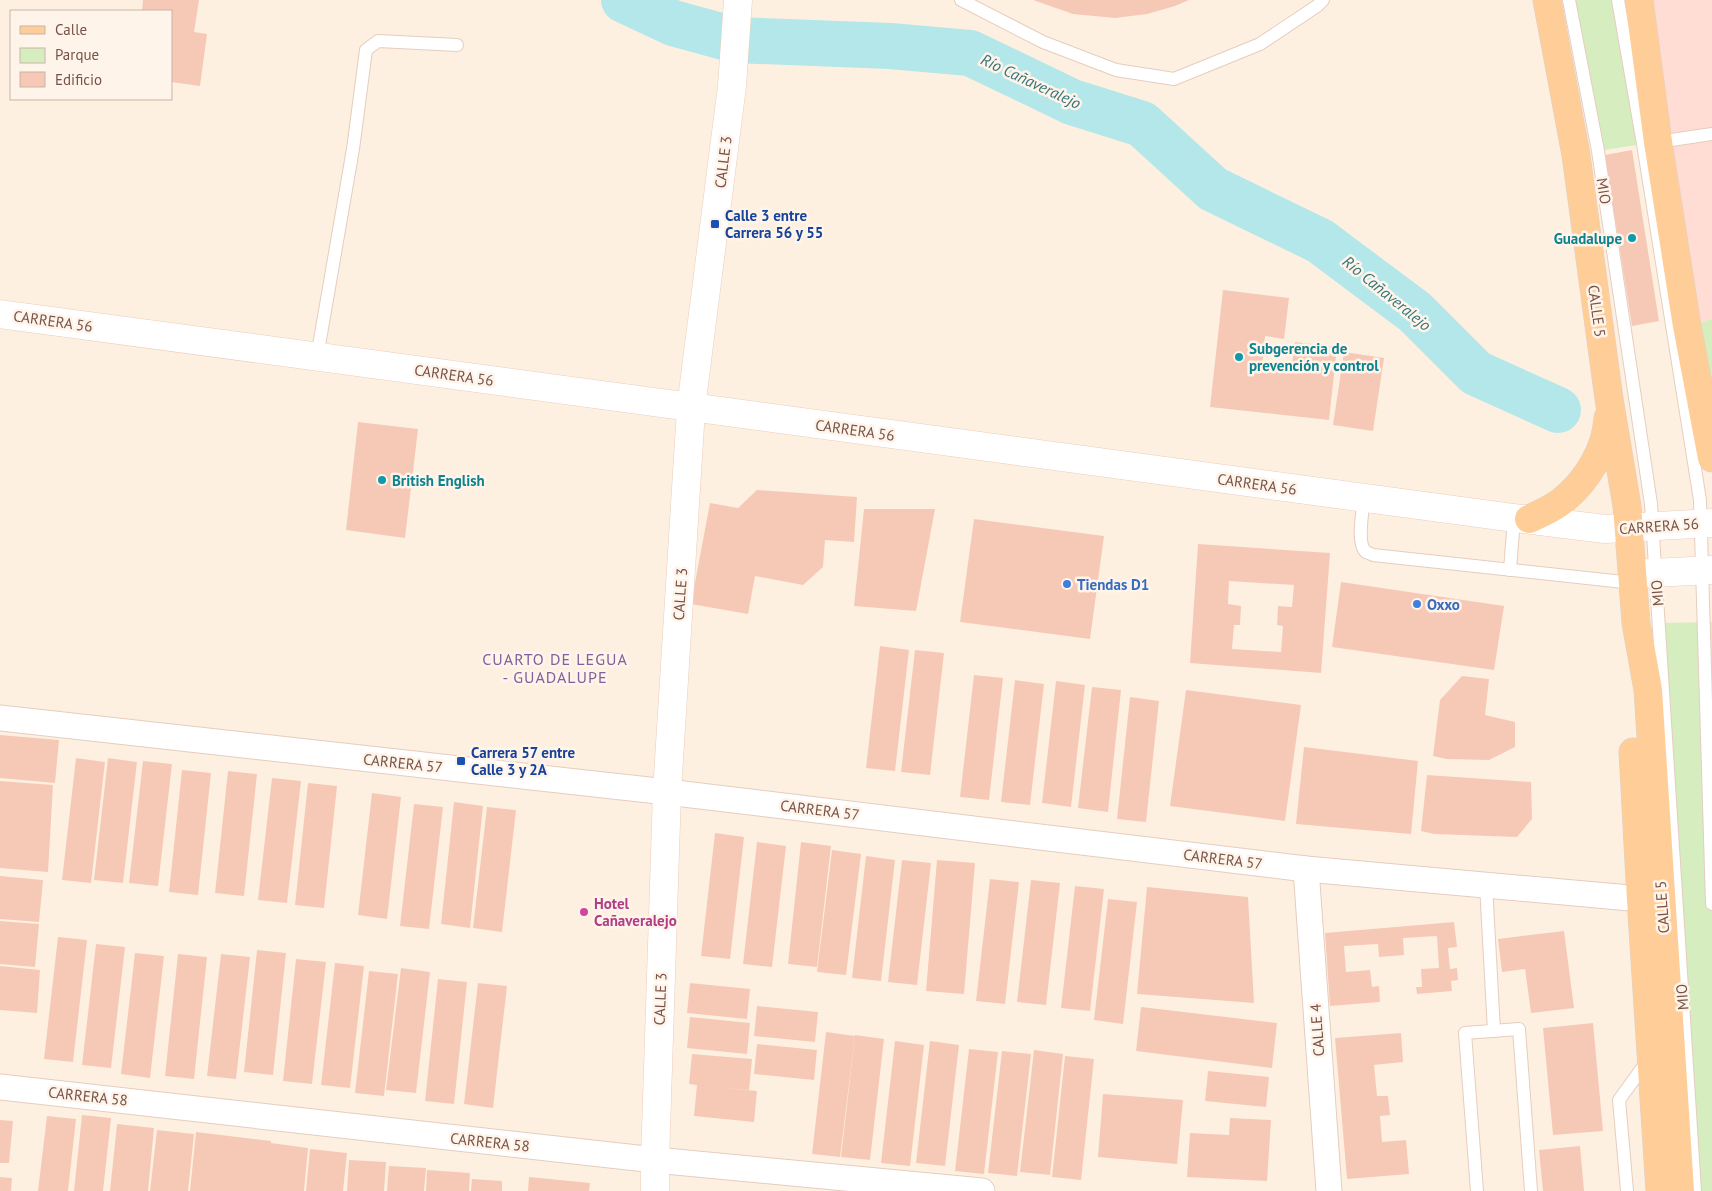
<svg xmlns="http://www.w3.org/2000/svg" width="1712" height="1191" font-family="'PT Sans',sans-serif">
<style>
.commercial{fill:#ffddd5}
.green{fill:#d6edbf}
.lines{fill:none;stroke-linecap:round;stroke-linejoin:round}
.river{stroke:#b4e7ea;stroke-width:46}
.building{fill:#f6c9b6;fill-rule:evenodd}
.lane-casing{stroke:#e5cdbf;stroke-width:14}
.street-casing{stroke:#e5cdbf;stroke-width:27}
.secondary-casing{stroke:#ebcdbc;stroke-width:29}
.primary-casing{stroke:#dcd2cf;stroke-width:29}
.lane{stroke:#fff;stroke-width:12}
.street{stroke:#fff;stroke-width:25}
.secondary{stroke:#fff;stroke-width:28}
.primary{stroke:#ffce98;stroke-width:28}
.transit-dot{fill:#1a4fb4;stroke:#fff4ea;stroke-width:2}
.culture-dot{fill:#0f9aa8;stroke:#fff4ea;stroke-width:2}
.shop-dot{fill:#3f7fe0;stroke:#fff4ea;stroke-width:2}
.hotel-dot{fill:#d1479c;stroke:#fff4ea;stroke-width:2}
.labels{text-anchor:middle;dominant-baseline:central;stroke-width:5;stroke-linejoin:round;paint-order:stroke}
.street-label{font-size:15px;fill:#785246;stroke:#fff4ea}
.transit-label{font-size:15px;font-weight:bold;fill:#164399;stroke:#fff4ea;text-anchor:start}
.culture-label{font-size:15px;font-weight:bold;fill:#0d838f;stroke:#fff4ea;text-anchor:start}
.shop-label{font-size:15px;font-weight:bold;fill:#366cbe;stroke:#fff4ea;text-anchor:start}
.hotel-label{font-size:15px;font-weight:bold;fill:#b23c85;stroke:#fff4ea;text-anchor:start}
.water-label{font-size:16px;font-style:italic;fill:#357478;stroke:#fff4ea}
.neighbourhood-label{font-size:16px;letter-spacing:1px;fill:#82609c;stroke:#fff4ea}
</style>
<rect width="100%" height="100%" fill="#fef0e1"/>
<polygon class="commercial" points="1639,0 1712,0 1712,319 1687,326"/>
<g class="green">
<polygon points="1569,0 1618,0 1643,144 1598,151"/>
<polygon points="1712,319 1712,458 1687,326"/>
<polygon points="1712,622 1712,1191 1695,1191 1659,623"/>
</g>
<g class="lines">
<polyline class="river" points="624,0 673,23 735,40 890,46 970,53 1072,102 1142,124 1213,189 1320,241 1415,312 1476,373 1558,410"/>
</g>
<g class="building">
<polygon points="143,0 199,0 194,32 207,34 200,86 171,82 171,11 142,11"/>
<polygon points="1033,0 1189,0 1175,6 1147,14 1115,18 1073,14"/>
<polygon points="1632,150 1659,321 1632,326 1605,155"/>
<polygon points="1223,290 1289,298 1284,339 1265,336 1262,368 1291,371 1295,342 1337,347 1329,420 1210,407"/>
<polygon points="1344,352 1384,358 1373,431 1333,425"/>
<polygon points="358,422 418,429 405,538 346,530"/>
<polygon points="757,490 857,497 854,542 825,540 823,567 803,585 755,576 748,614 691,604 710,503 738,508"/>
<polygon points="864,509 935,509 916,611 854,606"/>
<polygon points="974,519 1104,536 1090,639 960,622"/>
<path d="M1198,544L1330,553L1321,673L1190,663ZM1229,581L1294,585L1292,607L1278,606L1277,625L1283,626L1281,652L1232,649L1234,625H1240L1241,606L1228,604Z"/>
<polygon points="1341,582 1504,606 1494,670 1332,647"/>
<polygon points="880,646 909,650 895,771 866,768"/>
<polygon points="915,650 944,653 930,775 901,772"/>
<polygon points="974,675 1003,678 989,800 960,797"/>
<polygon points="1462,676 1489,679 1485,715 1515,722 1515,747 1489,760 1446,759 1433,756 1440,700"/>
<polygon points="1015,680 1044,684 1030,805 1001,802"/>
<polygon points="1056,681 1085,685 1071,807 1042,803"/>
<polygon points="1092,687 1121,690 1108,812 1078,808"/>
<polygon points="1186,690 1301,705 1285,821 1170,806"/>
<polygon points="1130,697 1159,701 1146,822 1117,819"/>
<polygon points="0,735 59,740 55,783 0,778"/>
<polygon points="1304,747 1418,761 1411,834 1296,824"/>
<polygon points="76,758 105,762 91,883 62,880"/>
<polygon points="108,758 137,762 123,883 94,880"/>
<polygon points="143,761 172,764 158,886 129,883"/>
<polygon points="182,770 211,773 198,895 169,892"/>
<polygon points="228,771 257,774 244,896 215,893"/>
<polygon points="1427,775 1531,782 1532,819 1517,837 1434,834 1421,831"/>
<polygon points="272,778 301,781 287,903 258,900"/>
<polygon points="0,781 53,785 48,872 0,868"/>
<polygon points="308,783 337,786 324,908 295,905"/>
<polygon points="372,793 401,797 387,919 358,915"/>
<polygon points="454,802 483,806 470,928 441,924"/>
<polygon points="414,804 443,807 429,929 400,926"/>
<polygon points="487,807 516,810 502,932 473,928"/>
<polygon points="715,833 744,837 730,959 701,956"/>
<polygon points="757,842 786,846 772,967 743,964"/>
<polygon points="801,842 831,846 817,967 788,964"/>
<polygon points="832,850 861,854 846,975 817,972"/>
<polygon points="866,856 895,860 881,981 852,978"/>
<polygon points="902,860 931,863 917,985 888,982"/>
<polygon points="937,860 975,863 964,994 926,991"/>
<polygon points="0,876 43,880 39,922 0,919"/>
<polygon points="990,879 1019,882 1005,1004 976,1001"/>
<polygon points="1031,880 1060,883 1046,1005 1017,1002"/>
<polygon points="1075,886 1104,889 1090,1011 1061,1008"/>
<polygon points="1147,887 1248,897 1254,1003 1137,994"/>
<polygon points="1108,899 1137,902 1123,1024 1094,1020"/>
<polygon points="0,921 39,924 35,967 0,964"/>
<polygon points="1454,922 1457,947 1448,948 1450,969 1457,968 1458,980 1451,981 1452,991 1417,994 1416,987 1422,987 1421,969 1439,968 1437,936 1403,938 1404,955 1379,957 1378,944 1344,946 1346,972 1370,970 1372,987 1379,986 1380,1002 1330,1006 1325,933"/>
<polygon points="1564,931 1574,1008 1531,1013 1525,969 1502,972 1498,939"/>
<polygon points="58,937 87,940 73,1062 44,1059"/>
<polygon points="96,944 125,947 111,1068 82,1065"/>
<polygon points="257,950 286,953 273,1075 244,1072"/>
<polygon points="135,953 164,956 150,1078 121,1074"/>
<polygon points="178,954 207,957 194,1079 165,1076"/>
<polygon points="221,954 250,957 236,1079 207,1076"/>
<polygon points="296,959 326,962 312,1084 283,1081"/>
<polygon points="335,963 364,966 350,1088 321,1085"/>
<polygon points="0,966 40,970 37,1013 0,1010"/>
<polygon points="401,968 430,972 416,1093 386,1090"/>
<polygon points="369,971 398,974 384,1096 355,1093"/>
<polygon points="438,979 467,982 454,1104 425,1101"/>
<polygon points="478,983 507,986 493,1108 464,1104"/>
<polygon points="690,983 750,989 747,1019 687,1013"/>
<polygon points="757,1006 818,1012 815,1042 754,1036"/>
<polygon points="1141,1007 1277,1023 1272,1068 1136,1051"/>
<polygon points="690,1017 750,1023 747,1054 687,1048"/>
<polygon points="1593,1023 1603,1131 1553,1135 1543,1028"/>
<polygon points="826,1032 855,1036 840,1157 812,1154"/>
<polygon points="1401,1033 1403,1062 1374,1065 1377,1096 1388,1096 1390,1115 1380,1116 1382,1142 1406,1140 1409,1174 1347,1179 1335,1038"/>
<polygon points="855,1035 884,1039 870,1160 841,1157"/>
<polygon points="895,1041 924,1045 910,1166 881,1163"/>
<polygon points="930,1041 959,1045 945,1166 916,1163"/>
<polygon points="757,1044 817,1050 814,1080 754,1074"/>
<polygon points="969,1049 998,1052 984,1174 955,1171"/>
<polygon points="1034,1050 1063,1054 1050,1175 1020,1172"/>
<polygon points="1002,1051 1031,1054 1017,1176 988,1173"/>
<polygon points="692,1054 752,1059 749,1090 723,1088 757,1091 754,1122 694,1116 697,1085 689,1084"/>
<polygon points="1065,1056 1094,1059 1081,1180 1052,1177"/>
<polygon points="1208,1071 1269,1077 1266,1107 1205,1101"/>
<polygon points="1103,1094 1183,1100 1177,1164 1098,1157"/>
<polygon points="82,1115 111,1118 103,1191 74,1191"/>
<polygon points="47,1116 76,1119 68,1191 38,1191"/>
<polygon points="1230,1118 1271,1120 1267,1181 1187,1177 1190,1133 1229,1135"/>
<polygon points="0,1120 13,1121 9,1163 0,1163"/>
<polygon points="117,1124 154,1128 148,1191 110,1191"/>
<polygon points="157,1130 194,1134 188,1191 150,1191"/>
<polygon points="196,1132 271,1141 271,1143 308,1148 304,1191 190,1191"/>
<polygon points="1580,1146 1584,1191 1543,1191 1539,1150"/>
<polygon points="310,1149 347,1153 343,1191 306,1191"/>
<polygon points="349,1160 386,1162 384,1191 347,1191"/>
<polygon points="389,1166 426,1168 424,1191 387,1191"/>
<polygon points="427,1170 470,1173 469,1191 426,1191"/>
<polygon points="0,1177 12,1178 11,1191 0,1191"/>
<polygon points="529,1177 590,1183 589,1191 528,1191"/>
<polygon points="472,1179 502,1181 502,1191 471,1191"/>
</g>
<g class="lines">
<defs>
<g id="lane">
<polyline points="961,0 1043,42 1116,70 1174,79 1260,44 1317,6 1323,0"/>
<polyline points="1569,0 1598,151 1651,504 1695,1191"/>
<polyline points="1618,0 1643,144 1700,500 1712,904"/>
<polyline points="1658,142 1712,134"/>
<polyline points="317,357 353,149 366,50 378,41 457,45"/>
<path d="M1364,498C1363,510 1356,544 1366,552C1367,552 1372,555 1373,555L1633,583"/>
<polyline points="1510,570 1514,518"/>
<polyline points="1486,885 1494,1031"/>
<polyline points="1477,1191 1465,1033 1519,1029 1531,1191"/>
<polyline points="1627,1191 1619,1100 1648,1060"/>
</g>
<g id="street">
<polyline points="0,718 667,792 1306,869 1641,899"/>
<polyline points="1306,869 1329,1191"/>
<polyline points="0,1087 655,1160 982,1191"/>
</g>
<g id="secondary">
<polyline points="0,314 1514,518 1605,529 1712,523"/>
<polyline points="1633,574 1712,570"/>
<polyline points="655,1191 655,1160 667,792 690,425 693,392 732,86 738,0"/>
</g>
<g id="primary">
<polyline points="1547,0 1576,155 1609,399 1627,506 1636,623 1648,690 1680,1191"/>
<polyline points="1639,0 1658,142 1687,326 1712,458"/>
<path d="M1529,519C1540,514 1552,509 1562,501C1587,481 1606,450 1608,418"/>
<polyline points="1633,752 1641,899 1660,1191"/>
</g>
</defs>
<use href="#lane" class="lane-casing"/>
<use href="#street" class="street-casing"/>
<use href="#secondary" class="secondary-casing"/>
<use href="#primary" class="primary-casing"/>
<use href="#lane" class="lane"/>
<use href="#street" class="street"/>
<use href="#secondary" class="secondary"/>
<use href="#primary" class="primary"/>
</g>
<g class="transit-dot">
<rect x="710" y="219" width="10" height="10" rx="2.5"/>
<rect x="456" y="756" width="10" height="10" rx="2.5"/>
</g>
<g class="culture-dot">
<circle cx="1632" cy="238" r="5"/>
<circle cx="1239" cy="357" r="5"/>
<circle cx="382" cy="480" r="5"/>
</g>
<g class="shop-dot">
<circle cx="1067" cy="584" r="5"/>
<circle cx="1417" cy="604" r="5"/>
</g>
<circle class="hotel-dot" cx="584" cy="912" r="5"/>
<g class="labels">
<g class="street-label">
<text transform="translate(723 162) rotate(-83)">CALLE 3</text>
<text transform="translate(1604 191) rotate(81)">MIO</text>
<text transform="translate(1597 311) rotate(82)">CALLE 5</text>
<text transform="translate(53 321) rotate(8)">CARRERA 56</text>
<text transform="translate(454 375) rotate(8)">CARRERA 56</text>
<text transform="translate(855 430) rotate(8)">CARRERA 56</text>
<text transform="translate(1257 484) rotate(8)">CARRERA 56</text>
<text transform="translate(1659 526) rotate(-4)">CARRERA 56</text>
<text transform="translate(1657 593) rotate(-94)">MIO</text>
<text transform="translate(680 594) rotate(-86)">CALLE 3</text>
<text transform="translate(403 763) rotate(6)">CARRERA 57</text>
<text transform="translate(820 810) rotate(7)">CARRERA 57</text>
<text transform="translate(1223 859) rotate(7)">CARRERA 57</text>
<text transform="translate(1662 907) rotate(-94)">CALLE 5</text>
<text transform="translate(1682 997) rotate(-94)">MIO</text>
<text transform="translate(660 999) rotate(-88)">CALLE 3</text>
<text transform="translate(1317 1030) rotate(-94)">CALLE 4</text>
<text transform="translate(88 1096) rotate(6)">CARRERA 58</text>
<text transform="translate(490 1142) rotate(6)">CARRERA 58</text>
</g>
<g class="transit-label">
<text x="725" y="215">Calle 3 entre<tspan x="725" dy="17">Carrera 56 y 55</tspan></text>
<text x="471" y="752">Carrera 57 entre<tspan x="471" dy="17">Calle 3 y 2A</tspan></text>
</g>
<g class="culture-label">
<text x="1622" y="238" text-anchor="end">Guadalupe</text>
<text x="1249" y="348">Subgerencia de<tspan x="1249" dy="17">prevención y control</tspan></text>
<text x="392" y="480">British English</text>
</g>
<g class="shop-label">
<text x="1077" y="584">Tiendas D1</text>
<text x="1427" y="604">Oxxo</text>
</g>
<g class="hotel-label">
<text x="594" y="903">Hotel<tspan x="594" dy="17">Cañaveralejo</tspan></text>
</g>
<g class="water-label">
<text transform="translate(1031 81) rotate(25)">Río Cañaveralejo</text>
<text transform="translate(1387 293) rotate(39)">Río Cañaveralejo</text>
</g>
<g class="neighbourhood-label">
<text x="555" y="659">CUARTO DE LEGUA<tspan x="555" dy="18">- GUADALUPE</tspan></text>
</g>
</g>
<rect x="10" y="10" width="162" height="90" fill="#fff4ea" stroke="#c9b3a8"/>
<rect x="20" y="26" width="25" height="8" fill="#ffce98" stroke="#c9b3a8"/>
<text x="55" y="35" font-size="15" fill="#785246">Calle</text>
<rect x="20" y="48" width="25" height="15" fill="#d6edbf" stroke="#c9b3a8"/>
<text x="55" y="60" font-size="15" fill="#785246">Parque</text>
<rect x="20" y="72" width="25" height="15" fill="#f6c9b6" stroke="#c9b3a8"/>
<text x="55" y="85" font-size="15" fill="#785246">Edificio</text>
</svg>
